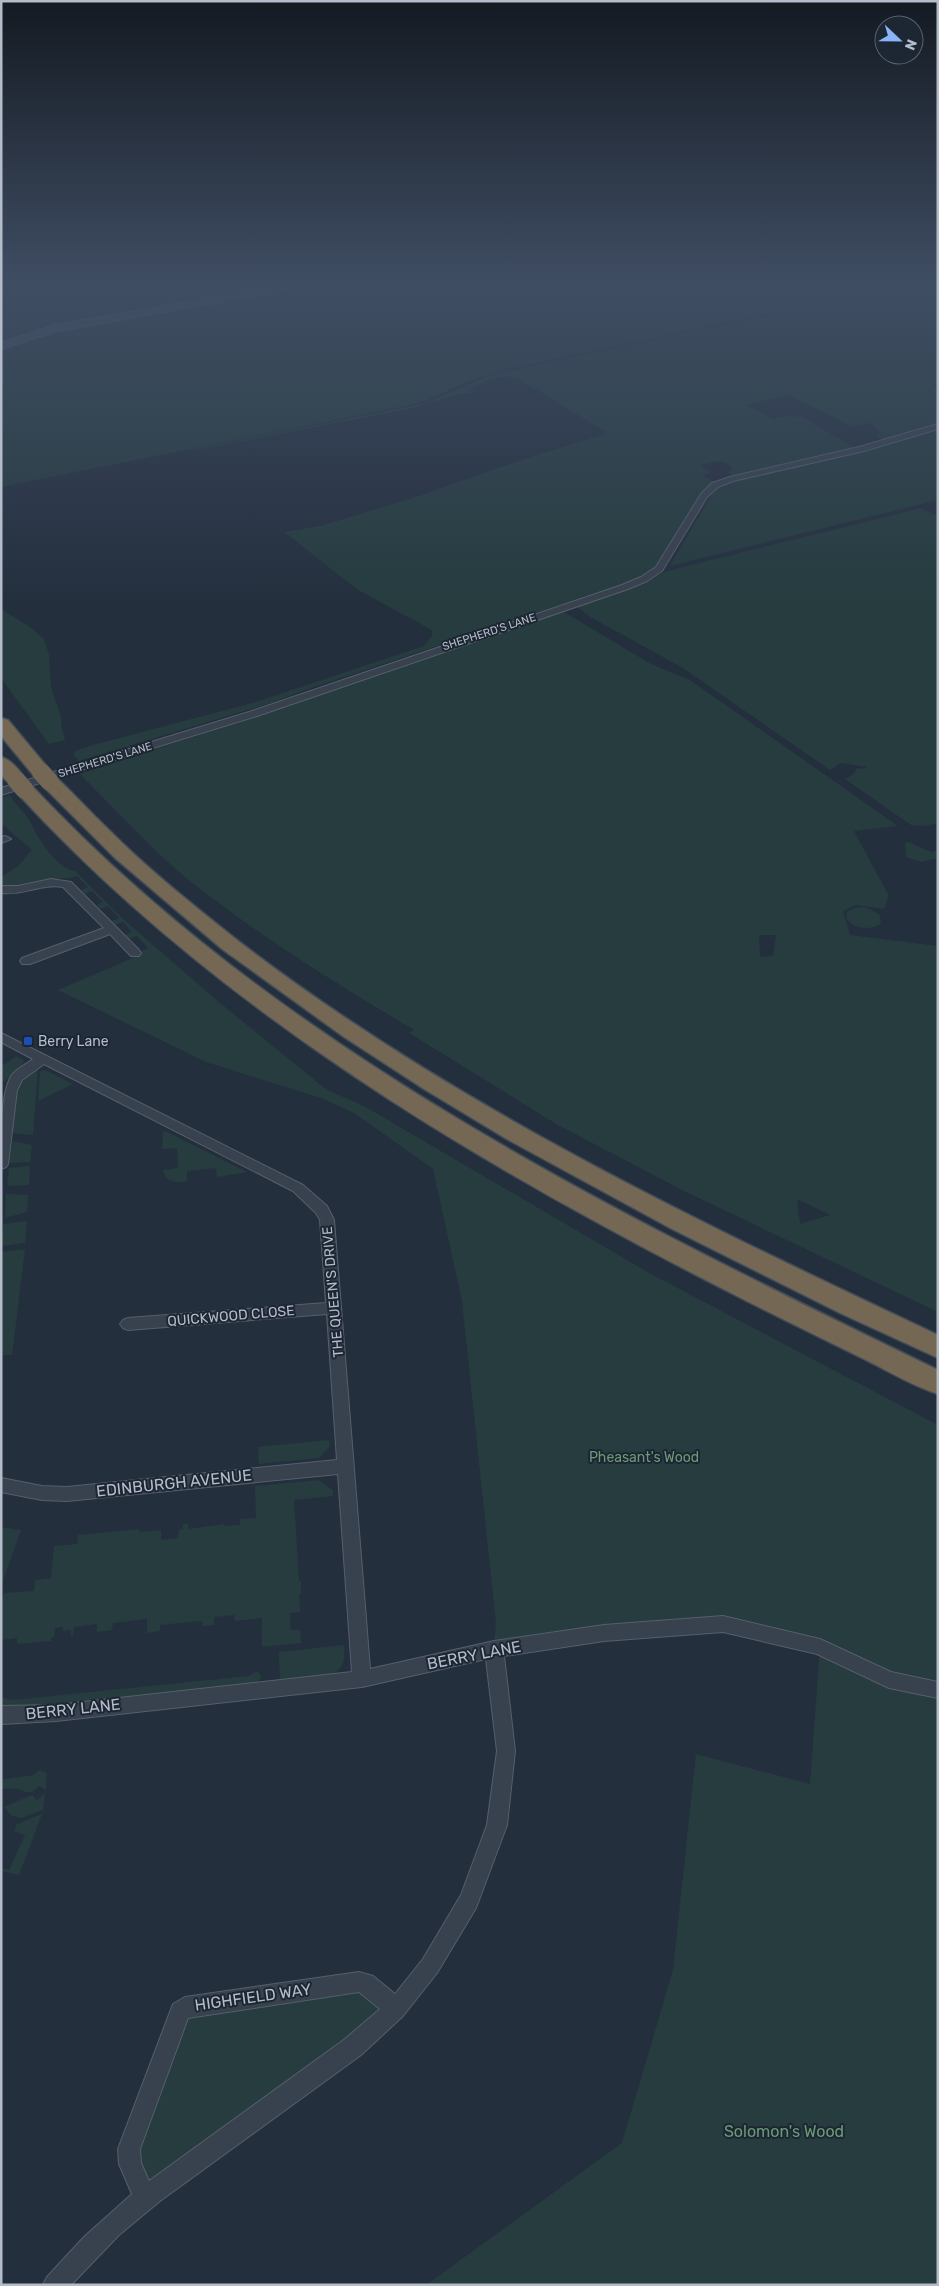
<svg xmlns="http://www.w3.org/2000/svg" width="939" height="2286" font-family="Rubik,sans-serif">
<style>
.green{fill:#263c3f;fill-rule:evenodd}
.lines{fill:none;stroke-linecap:round;stroke-linejoin:round}
.street-casing{stroke:#565f6c;stroke-width:2}
.secondary-casing{stroke:#565f6c;stroke-width:2}
.highway-casing{stroke:#434c59;stroke-width:3}
.street{fill:#38414e;fill-rule:evenodd}
.secondary{fill:#465061;fill-rule:evenodd}
.highway{fill:#746855;fill-rule:evenodd}
.highway-bridge-casing{stroke:#434c59;stroke-width:19;stroke-linecap:butt}
.highway-bridge{stroke:#746855;stroke-width:18}
.transit-dot{fill:#1a4fb4;stroke:#1d2633;stroke-width:2}
.labels{text-anchor:middle;dominant-baseline:central;stroke-width:4;stroke-linejoin:round;paint-order:stroke}
.far-street-label{font-size:11px;fill:#b4bcc9;stroke:#1d2633}
.poi-label{font-size:14px;fill:#b4bcc9;stroke:#1d2633;text-anchor:start}
.street-label{font-size:14px;fill:#b4bcc9;stroke:#1d2633}
.park-label{font-size:14px;fill:#6b9a76;stroke:#1d2633}
.near-street-label{font-size:16px;fill:#b4bcc9;stroke:#1d2633}
.near-park-label{font-size:16px;fill:#6b9a76;stroke:#1d2633}
</style>
<rect width="100%" height="100%" fill="#242f3e"/>
<g class="green">
<polygon points="1,281 313,281 275,286 121,314 1,345"/>
<path d="M327,281H760L826,303L828,302L763,281H938V288L878,299L855,300L882,301L938,291V382L933,384L938,389V425L884,440L875,436L880,432L870,423L853,427L788,395L747,405L773,419L789,415L793,417L800,416L855,448L733,476L727,472L733,470C725,458 712,462 700,465L710,472L703,475L712,481L663,559L654,570L639,579L308,689L271,703L79,761L73,754L76,751L93,745L256,702L424,646L432,636V630L358,590L284,532L320,526L413,498L533,456L602,435L604,431L517,378C502,374 484,380 471,389L474,390V393H462L414,408L191,451L194,449L426,403L479,380L503,372L787,312L784,310L511,368L473,379L427,400L409,405L1,487V347L45,333Z"/>
<polygon points="938,428 938,500 670,566 714,491 729,482"/>
<polygon points="921,508 938,516 938,823 923,826 911,825 845,779 854,774 857,768 865,769 866,767 841,763 830,770 683,668 592,618 577,607 650,580 664,572"/>
<polygon points="1,609 30,627 44,639 49,655 51,687 61,717 61,724 65,740 49,744 1,678"/>
<path d="M564,612L651,664L690,680L898,826L854,831L889,896L884,909L856,905L843,911L850,935L938,946V1312L684,1191L558,1125L409,1033L414,1030C339,985 264,939 195,885C153,852 117,811 80,774L239,722L467,642ZM759,935H776L773,956L760,957ZM797,1199L830,1215L800,1224Z"/>
<path d="M10,795C14,804 24,811 29,820C37,836 55,868 75,871L123,919L220,1003L327,1090L364,1106L651,1274L938,1425V2285H426L622,2143L673,1970L696,1754L810,1784L820,1647L723,1624L494,1645L496,1623L462,1301L433,1169L354,1113L321,1098L206,1062L58,990L142,954L141,951L148,948L137,936L129,939L125,935L132,932L123,922L115,925L112,921L119,918L108,906L100,909L97,905L103,902L92,891L85,894L81,890L88,887L77,876C69,879 62,878 53,879C35,881 20,889 1,884V877L18,866L32,850L1,823V798Z"/>
<polygon points="908,842 931,852 938,850 938,858 921,862 906,857 905,843"/>
<path d="M865,907L879,914L881,921L880,924C869,931 854,929 846,918L847,912L854,908Z"/>
<polygon points="16,1056 24,1060 22,1065 5,1081 1,1081 1,1063 4,1065"/>
<path d="M38,1069L33,1135L12,1133C14,1107 9,1082 38,1069Z"/>
<polygon points="45,1070 73,1084 38,1101 40,1071"/>
<path d="M165,1131L247,1172L217,1177L216,1168L187,1171V1181C177,1184 165,1182 163,1170L178,1168L177,1148L162,1149L163,1132Z"/>
<polygon points="12,1141 32,1145 30,1162 9,1163"/>
<polygon points="30,1166 29,1185 7,1186 9,1168"/>
<polygon points="6,1194 28,1195 27,1212 5,1218"/>
<polygon points="27,1221 25,1243 1,1246 3,1224"/>
<polygon points="25,1249 12,1355 1,1355 1,1252"/>
<polygon points="329,1440 330,1446 319,1458 259,1464 258,1447"/>
<polygon points="318,1480 333,1490 333,1496 294,1500 299,1581 301,1581 301,1593 299,1594 300,1612 290,1613 291,1630 300,1630 301,1643 262,1647 262,1618 235,1621 234,1615 214,1617 214,1625 202,1626 202,1621 160,1625 160,1631 147,1633 147,1619 113,1623 112,1630 97,1632 97,1624 74,1627 73,1635 71,1635 71,1630 63,1631 63,1627 55,1628 54,1637 51,1637 51,1641 17,1644 17,1638 1,1640 1,1602 4,1593 34,1591 35,1580 51,1578 54,1546 77,1544 78,1535 139,1529 139,1532 161,1530 161,1540 177,1538 180,1529 183,1529 183,1524 188,1524 188,1529 224,1524 225,1526 240,1525 240,1519 256,1518 255,1486"/>
<polygon points="1,1527 21,1530 1,1586"/>
<path d="M344,1645C345,1660 345,1668 330,1675L280,1682L279,1652Z"/>
<polygon points="257,1671 262,1677 256,1684 1,1711 1,1697 12,1700 249,1676"/>
<path d="M39,1770L47,1773L46,1790L39,1786C29,1797 28,1791 18,1789C13,1788 7,1789 1,1789V1777L4,1779L34,1775Z"/>
<polygon points="45,1793 43,1810 21,1818 12,1816 4,1807 32,1795 37,1800"/>
<polygon points="42,1814 19,1875 1,1871 1,1868 9,1870 25,1835 14,1831 17,1824"/>
<polygon points="359,1982 396,2009 145,2197 129,2149 177,2016"/>
</g>
<g class="lines">
<defs>
<g id="street">
<polygon points="938,424 938,429 864,451 733,481 718,487 707,497 662,571 647,581 628,589 257,716 1,795 1,788 249,712 622,585 641,577 656,567 701,494 712,483 730,477 859,447"/>
<polygon points="5,836 11,839 1,843 1,837"/>
<path d="M51,879L71,882L139,950L141,953L139,956H131L110,934L30,964H22L20,961L22,958L104,928L63,887C42,883 23,896 1,893V886H18Z"/>
<path d="M1,1033L303,1185L327,1206L334,1220L370,1669L494,1641L604,1625L723,1616L820,1639L891,1672L938,1682V1698L889,1688L817,1654L723,1632L604,1641L504,1656L515,1751L507,1825L476,1908L437,1973L403,2016L361,2055L160,2201L119,2235L71,2285H43L47,2277L84,2237L132,2194L119,2164L118,2149L173,2004L185,1997L359,1972L373,1976L395,1994L423,1959L461,1895L487,1825L497,1751L486,1659L362,1687L56,1721L1,1724V1706L56,1705L352,1672L338,1474L67,1501L42,1500L1,1492V1478L42,1486L67,1487L337,1460L327,1314L128,1330L123,1328L120,1324L123,1320L128,1318L326,1303L320,1220L316,1213L293,1191L44,1064L22,1080L17,1090L8,1164L6,1167L1,1169C1,1142 0,1097 11,1076C16,1069 27,1064 33,1059L1,1042ZM359,1992L380,2009L345,2039L149,2181L141,2163L140,2149L188,2018Z"/>
</g>
<polygon id="secondary" points="306,281 328,281 323,284 57,331 1,349 1,343 55,325"/>
<g id="highway">
<polygon points="1,718 8,720 48,768 51,772 48,776 41,778 34,776 1,736"/>
<path d="M1,757C12,760 20,771 26,780L23,784C12,787 8,783 1,775Z"/>
<path d="M50,776L57,778C75,795 91,813 109,830C149,870 193,905 237,940C450,1104 696,1221 938,1335V1358L842,1314L672,1229L505,1138L424,1089L344,1037L222,949L115,858L43,786L40,782L43,778Z"/>
<path d="M25,784L32,786C281,1051 615,1213 938,1370V1394C913,1386 890,1372 868,1361C823,1339 778,1317 733,1294C475,1163 216,1009 18,794L15,790L18,786Z"/>
</g>
</defs>
<use href="#street" class="street-casing"/>
<use href="#secondary" class="secondary-casing"/>
<use href="#highway" class="highway-casing"/>
<use href="#street" class="street"/>
<use href="#secondary" class="secondary"/>
<use href="#highway" class="highway"/>
<defs>
<g id="highway-bridge">
<polyline points="41,772 50,782"/>
<polyline points="16,780 25,790"/>
</g>
</defs>
<use href="#highway-bridge" class="highway-bridge-casing"/>
<use href="#highway-bridge" class="highway-bridge"/>
</g>
<linearGradient id="sky" x2="0" y2="1"><stop stop-color="#141a22"/><stop offset="0.47" stop-color="#3f4d63"/><stop offset="1" stop-color="#3f4d63" stop-opacity="0"/></linearGradient>
<rect width="939" height="601" fill="url(#sky)"/>
<rect class="transit-dot" x="23" y="1036" width="10" height="10" rx="2.5"/>
<g class="labels">
<g class="far-street-label">
<text transform="translate(489 632) rotate(-18)">SHEPHERD'S LANE</text>
<text transform="translate(105 760) rotate(-17)">SHEPHERD'S LANE</text>
</g>
<g class="poi-label">
<text x="38" y="1041">Berry Lane</text>
</g>
<g class="street-label">
<text transform="translate(333 1292) rotate(-95)">THE QUEEN'S DRIVE</text>
<text transform="translate(231 1316) rotate(-5)">QUICKWOOD CLOSE</text>
</g>
<g class="park-label">
<text x="644" y="1457">Pheasant's Wood</text>
</g>
<g class="near-street-label">
<text transform="translate(174 1483) rotate(-6)">EDINBURGH AVENUE</text>
<text transform="translate(474 1655) rotate(-11)">BERRY LANE</text>
<text transform="translate(73 1709) rotate(-6)">BERRY LANE</text>
<text transform="translate(253 1997) rotate(-8)">HIGHFIELD WAY</text>
</g>
<g class="near-park-label">
<text x="784" y="2131">Solomon's Wood</text>
</g>
</g>
<rect width="939" height="2286" fill="none" stroke="#b4bcc9" stroke-width="5"/>
<g transform="translate(899 40) rotate(112)"><circle r="24" fill="#1d2633" stroke="#59626f"/>
<path d="M0-4L9 19L0 12L-9 19Z" fill="#8ab4f8"/>
<text y="-8" font-size="14" font-weight="bold" text-anchor="middle" fill="#b4bcc9">N</text>
</g>
</svg>
